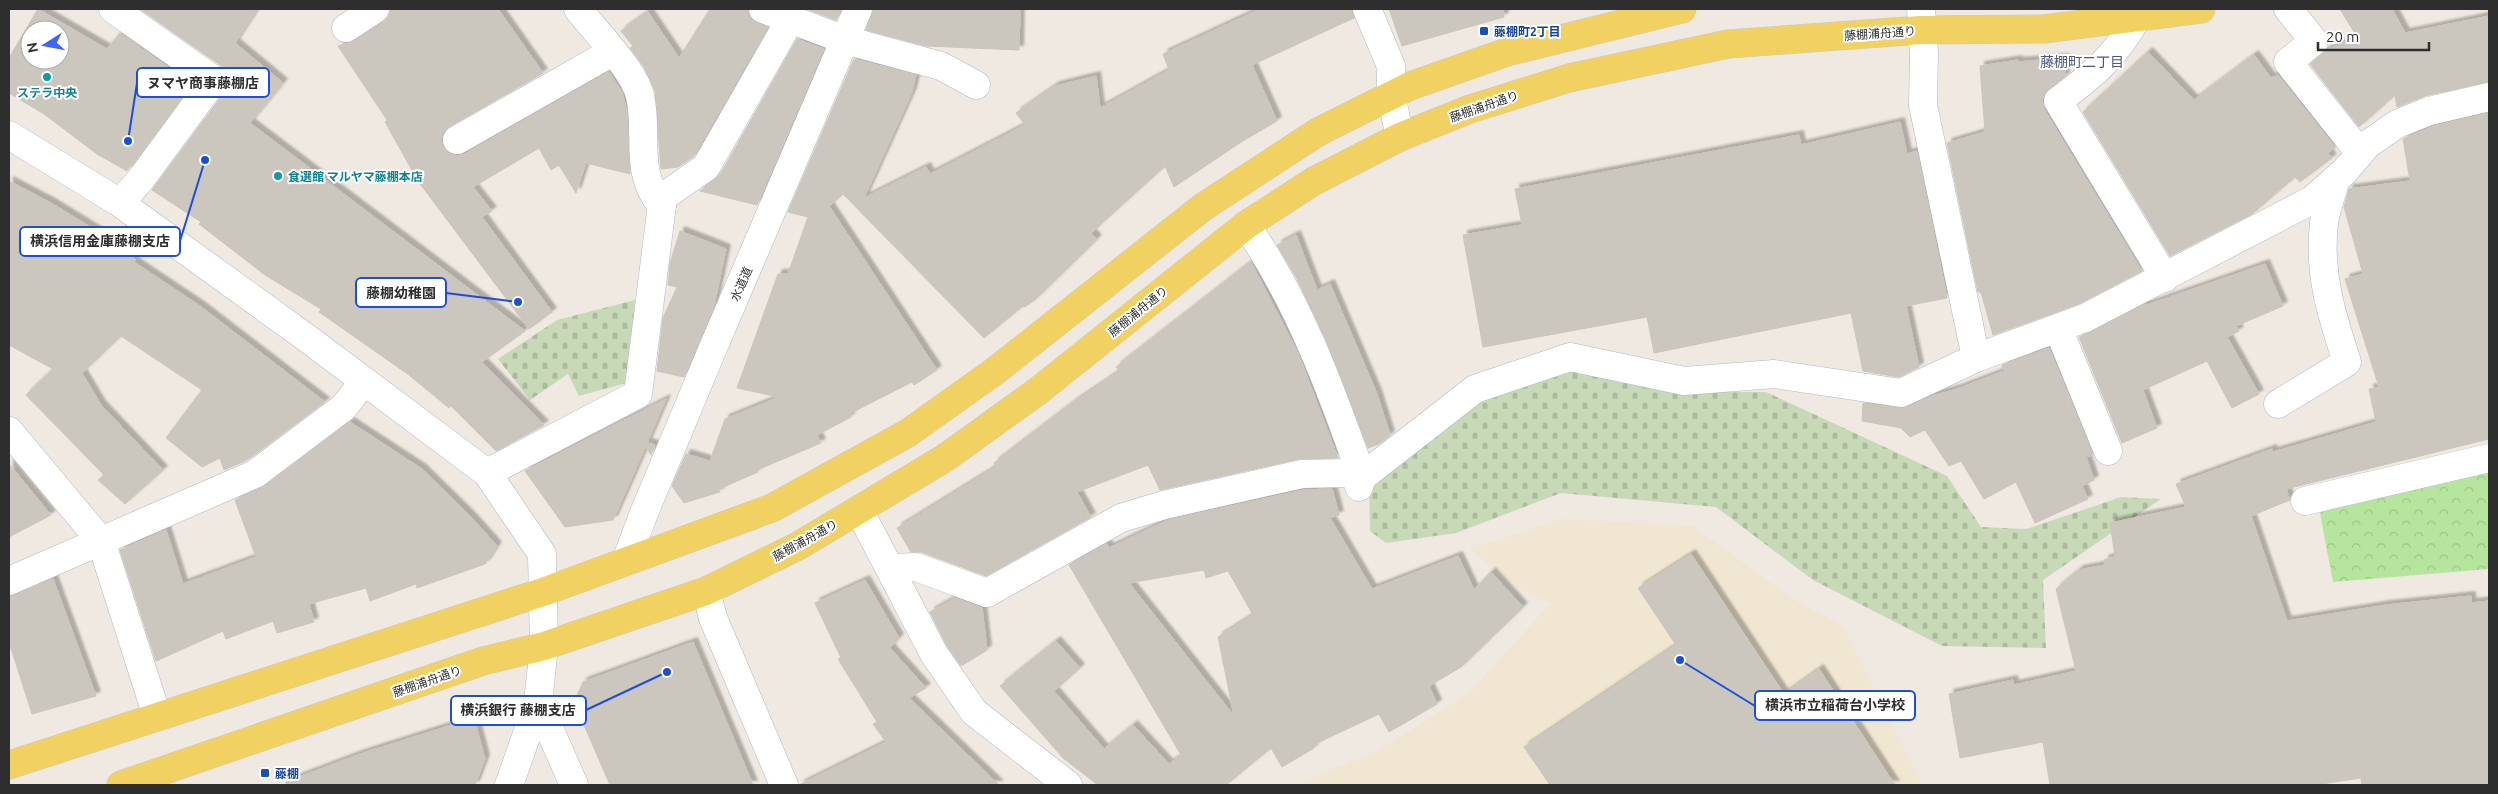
<svg xmlns="http://www.w3.org/2000/svg" width="2498" height="794" font-family="Ubuntu,'Noto Sans JP',sans-serif">
<style>
.education{fill:#f0e6d1}
.forest{fill:url(#forest-crowns)}
.cemetery{fill:url(#cemetery-stones)}
.building{fill:#cbc7bf;stroke:#cbc5ba;fill-rule:evenodd;filter:url(#shadow)}
.lines{fill:none;stroke-linecap:round;stroke-linejoin:round}
.minor-casing{stroke:#b4b7c1;stroke-width:29}
.major-casing{stroke:#c9c9c9;stroke-width:29}
.minor{stroke:#fff;stroke-width:28}
.major{stroke:#f2d163;stroke-width:28}
.transit-dot{fill:#1a4fb4;stroke:#fff;stroke-width:2}
.culture-dot{fill:#0f9aa8;stroke:#fff;stroke-width:2}
.labels{text-anchor:middle;dominant-baseline:central;stroke-width:4;stroke-linejoin:round;paint-order:stroke}
.transit-label{font-size:12px;font-weight:bold;fill:#164399;stroke:#fff;text-anchor:start}
.street-label{font-size:12px;fill:#2e2e2e;stroke:#fff}
.culture-label{font-size:12px;font-weight:bold;fill:#0d838f;stroke:#fff}
.neighbourhood-label{font-size:14px;fill:#4d5680;stroke:#fff}
.leader{fill:none;stroke:#1d4ed8;stroke-width:2}
.callout-dot{fill:#1d4ed8;stroke:#fff;stroke-width:2}
.callout{fill:#fff;stroke:#1d4ed8;stroke-width:2}
.callout-label{font-size:14px;text-anchor:middle;font-weight:bold;fill:#2e2e2e}
</style>
<defs>
<pattern id="forest-crowns" width="20" height="18" patternUnits="userSpaceOnUse" patternTransform="scale(1.25)"><rect width="20" height="18" fill="#b6e59e"/><path d="M2 6a3 3 0 1 1 6 0M12 15a3 3 0 1 1 6 0" fill="none" stroke="#9dc588"/></pattern>
<pattern id="cemetery-stones" width="16" height="16" patternUnits="userSpaceOnUse" patternTransform="scale(1.25)"><rect width="16" height="16" fill="#c8d9b8"/><path d="M2 7V4a2 2 0 0 1 4 0v3zM10 15v-3a2 2 0 0 1 4 0v3z" fill="#acbb9e"/></pattern>
<filter id="shadow"><feDropShadow dx="4.5" dy="-4.5" stdDeviation="1" flood-color="#0004"/></filter>
</defs>
<rect width="100%" height="100%" fill="#efe9e1"/>
<polygon class="education" points="1563,519 1692,526 1801,604 1843,625 1923,785 1296,785 1377,751 1467,695 1551,603 1518,588 1470,549"/>
<polygon class="forest" points="2489,469 2489,569 2333,582 2319,508"/>
<g class="cemetery">
<polygon points="635,300 630,382 579,396 568,374 530,400 498,359 557,320"/>
<polygon points="1568,370 1674,392 1766,392 1947,476 1981,527 2027,529 2121,497 2161,499 2043,580 2046,648 1942,646 1813,580 1716,507 1561,493 1456,533 1386,543 1370,531 1369,484 1476,398"/>
</g>
<g class="building">
<path d="M38,9L107,49L120,33L192,84L127,171L97,154L44,114L9,93V58ZM30,30H60V60H30Z"/>
<polygon points="140,9 257,9 235,43 283,83 250,123 525,331 482,362 544,425 496,451 451,406 449,408 409,375 319,312 321,309 265,275 199,224 201,222 152,190 227,89 230,81 228,73 223,67"/>
<polygon points="391,9 498,9 543,73 449,127 443,133 441,140 444,148 450,154 457,156 465,154 609,72 622,92 627,112 630,174 586,163 576,193 559,165 551,170 539,148 473,187 492,211 482,217 552,312 529,329 418,181 385,122 387,120 338,46 355,41 384,22 389,16"/>
<polygon points="710,9 748,9 751,19 768,27 694,156 678,167 661,169 655,91 644,67 630,48 633,46 621,31 648,12 679,58"/>
<polygon points="807,9 841,9 836,20"/>
<polygon points="873,9 1020,9 1019,50 926,46 866,30"/>
<polygon points="1260,9 1352,9 1354,18 1252,65 1277,121 1241,142 1174,187 1165,166 1091,233 1097,239 1036,299 1025,307 1023,306 984,338 843,194 829,206 937,370 914,385 912,382 849,414 851,417 817,435 821,443 757,470 758,472 719,489 720,492 684,503 672,486 686,454 710,461 725,419 779,397 737,388 778,274 788,274 808,217 788,212 854,59 916,75 912,92 864,198 926,167 930,174 1025,125 1016,113 1055,86 1096,76 1100,108 1169,70 1163,54"/>
<polygon points="1389,9 1503,9 1504,17 1402,46"/>
<polygon points="2340,9 2392,9 2405,33 2489,16 2489,82 2425,96 2397,107 2395,95 2359,127 2310,64 2325,51 2357,37"/>
<polygon points="797,39 824,49 757,205 700,191 720,175"/>
<polygon points="2148,52 2194,100 2254,55 2271,78 2278,75 2335,147 2328,153 2332,158 2300,182 2295,177 2252,214 2170,256 2083,112"/>
<polygon points="2064,58 2065,76 2044,94 2042,101 2044,109 2142,271 2079,304 1993,335 1981,292 1978,292 1947,143 1985,132 1980,66 2018,60 2018,62"/>
<polygon points="2489,113 2489,439 2286,489 2290,500 2251,516 2287,621 2386,605 2471,596 2471,603 2489,601 2489,785 2362,785 2361,778 2315,785 2050,785 2043,742 1960,758 1949,694 2013,680 2014,685 2076,671 2056,589 2079,570 2105,565 2104,560 2115,556 2110,523 2186,507 2176,484 2272,449 2273,452 2376,422 2369,389 2379,387 2345,279 2363,274 2344,207 2349,189 2410,181 2403,139 2434,126"/>
<polygon points="1900,122 1907,154 1917,151 1947,298 1906,306 1919,367 1899,377 1863,371 1851,313 1654,353 1647,317 1483,347 1463,235 1522,225 1515,189 1799,135 1801,145"/>
<polygon points="9,181 51,203 105,236 104,238 136,260 134,262 200,306 325,402 247,460 224,470 220,458 202,467 166,438 202,390 121,336 82,373 101,405 163,470 125,504 98,480 104,475 26,395 53,369 9,345"/>
<polygon points="680,231 726,249 714,306 684,377 657,371 663,318 677,287 668,285 670,263"/>
<polygon points="1296,235 1317,290 1330,284 1377,394 1390,435 1379,444 1368,448 1326,340 1296,277 1277,245"/>
<polygon points="1251,262 1298,353 1338,458 1299,459 1160,490 1148,465 1077,492 1091,517 986,576 921,552 911,552 897,528 996,467 994,463 1074,402 1120,371 1116,367"/>
<polygon points="2265,264 2283,306 2236,326 2239,331 2227,337 2259,394 2232,408 2207,361 2143,390 2157,428 2122,443 2079,337 2146,304 2144,306"/>
<polygon points="2049,348 2093,455 2086,457 2094,480 2082,486 2088,499 2035,523 2016,482 1984,499 1961,461 1949,466 1925,430 1910,437 1901,428 1862,421 1863,403 1899,408 1908,407 1932,396 1957,389 2004,371 2002,365"/>
<polygon points="666,399 647,443 655,445 651,455 646,446 613,520 565,527 525,471"/>
<polygon points="350,422 422,469 470,516 497,546 485,564 417,588 416,584 370,601 366,588 309,604 314,622 277,633 273,621 226,639 223,631 156,661 120,550 166,530 183,584 256,557 235,500 264,486"/>
<polygon points="9,464 51,515 9,537"/>
<path d="M1332,489L1339,515L1330,518L1372,589L1458,556L1474,590L1491,572L1523,607L1461,667L1429,686L1437,704L1389,732L1379,714L1313,745L1314,748L1282,767L1271,748L1226,785H1098L1063,758L1000,686L1056,641L1080,668L1054,691L1104,749L1133,725L1169,764L1181,755L1069,565L1107,544L1109,548L1168,520L1304,490ZM1204,570L1206,578L1228,571L1253,615L1218,637L1234,716L1129,583Z"/>
<polygon points="1691,554 1784,694 1819,669 1895,785 1550,785 1524,747 1676,645 1638,588"/>
<polygon points="53,579 96,696 32,714 9,642 9,596"/>
<polygon points="865,580 899,638 890,648 926,688 909,698 999,785 799,785 886,742 873,724 877,722 838,659 841,658 815,603"/>
<polygon points="955,598 982,608 987,650 961,666 947,646 930,612"/>
<polygon points="693,642 753,785 610,785 574,702 583,682"/>
<polygon points="474,718 485,759 475,785 286,785 286,782 360,754"/>
</g>
<g class="lines">
<defs>
<g id="minor">
<polyline points="113,9 214,80 141,179 120,203"/>
<path d="M578,9C594,30 635,71 640,96C649,135 633,172 662,206"/>
<polyline points="763,9 845,40 941,66 976,85"/>
<polyline points="1367,9 1391,66 1391,95 1400,137"/>
<polyline points="1921,9 1924,53 1923,105 1976,358"/>
<polyline points="2288,9 2314,41 2288,62 2360,153"/>
<path d="M2137,18C2114,58 2094,74 2058,101L2165,278"/>
<polyline points="346,28 375,9"/>
<polyline points="9,135 120,203 304,336 487,473 542,554 544,646 538,703 509,785"/>
<polyline points="457,140 612,52"/>
<path d="M1246,225C1299,302 1331,389 1362,477L1359,487"/>
<polyline points="2058,328 2108,451"/>
<path d="M2278,404L2347,362C2332,316 2318,274 2324,223C2326,209 2332,193 2336,179"/>
<polyline points="9,431 101,541 157,716"/>
<polyline points="487,473 638,394 663,197 706,167 790,20"/>
<polyline points="2305,501 2489,458"/>
<polyline points="859,510 934,654 974,712 1068,785"/>
<polyline points="626,561 644,513 713,348 858,9"/>
<polyline points="890,568 916,567 987,593 1121,518 1164,505 1302,474 1344,473 1362,477 1475,389 1570,357 1684,381 1774,374 1901,393 1976,358 2085,318 2312,200 2344,172 2368,144 2397,124 2429,111 2489,97"/>
<polyline points="9,581 255,474 344,407 364,381"/>
<polyline points="706,591 713,618 784,785"/>
<polyline points="538,703 574,785"/>
</g>
<g id="major">
<polyline points="9,765 543,592 772,508 908,433 995,371 1203,207 1318,132 1410,86 1507,52 1682,9"/>
<polyline points="121,785 483,661 544,646 706,591 798,546 945,458 1038,391 1246,225 1314,181 1400,137 1470,109 1569,78 1728,44 1921,30 2044,29 2201,9"/>
</g>
</defs>
<use href="#minor" class="minor-casing"/>
<use href="#major" class="major-casing"/>
<use href="#minor" class="minor"/>
<use href="#major" class="major"/>
</g>
<g class="transit-dot">
<rect x="1479" y="26" width="10" height="10" rx="2.5"/>
<rect x="260" y="768" width="10" height="10" rx="2.5"/>
</g>
<g class="culture-dot">
<circle cx="47" cy="77" r="5"/>
<circle cx="278" cy="176" r="5"/>
</g>
<g class="labels">
<g class="transit-label">
<text x="1494" y="31">藤棚町2丁目</text>
<text x="275" y="773">藤棚</text>
</g>
<g class="street-label">
<text transform="translate(1880 33) rotate(-4)">藤棚浦舟通り</text>
<text transform="translate(1484 106) rotate(-19)">藤棚浦舟通り</text>
<text transform="translate(741 284) rotate(-66)">水道道</text>
<text transform="translate(1138 311) rotate(-39)">藤棚浦舟通り</text>
<text transform="translate(805 540) rotate(-29)">藤棚浦舟通り</text>
<text transform="translate(427 681) rotate(-19)">藤棚浦舟通り</text>
</g>
<g class="culture-label">
<text x="47" y="92">ステラ中央</text>
<text x="288" y="176" text-anchor="start">食選館 マルヤマ藤棚本店</text>
</g>
<g class="neighbourhood-label">
<text x="2082" y="62">藤棚町二丁目</text>
</g>
</g>
<path class="leader" d="M128 141L137 83M205 160L180 241M518 302L446 293M1680 660L1755 706M667 672L586 710"/>
<g class="callout-dot">
<circle cx="128" cy="141" r="5"/>
<circle cx="205" cy="160" r="5"/>
<circle cx="518" cy="302" r="5"/>
<circle cx="1680" cy="660" r="5"/>
<circle cx="667" cy="672" r="5"/>
</g>
<g class="callout">
<rect x="137" y="68" width="132" height="29" rx="5"/>
<rect x="20" y="227" width="160" height="29" rx="5"/>
<rect x="356" y="278" width="90" height="29" rx="5"/>
<rect x="1755" y="691" width="160" height="29" rx="5"/>
<rect x="451" y="696" width="135" height="29" rx="5"/>
</g>
<g class="callout-label">
<text x="203" y="88">ヌマヤ商事藤棚店</text>
<text x="100" y="246">横浜信用金庫藤棚支店</text>
<text x="401" y="298">藤棚幼稚園</text>
<text x="1835" y="710">横浜市立稲荷台小学校</text>
<text x="518" y="715">横浜銀行 藤棚支店</text>
</g>
<rect width="2498" height="794" fill="none" stroke="#2e2e2e" stroke-width="20"/>
<g transform="translate(45 45) rotate(259)"><circle r="24" fill="#ffffff" stroke="#ababab"/>
<path d="M0-4L9 19L0 12L-9 19Z" fill="#4264fb"/>
<text y="-8" font-size="14" font-weight="bold" text-anchor="middle" fill="#2e2e2e">N</text>
</g>
<path d="M2318 42v8h111v-8" fill="none" stroke="#2e2e2e" stroke-width="2.5"/>
<text x="2326" y="42" font-size="15" fill="#2e2e2e" stroke="#ffffff" stroke-width="4" paint-order="stroke">20 m</text>
</svg>
